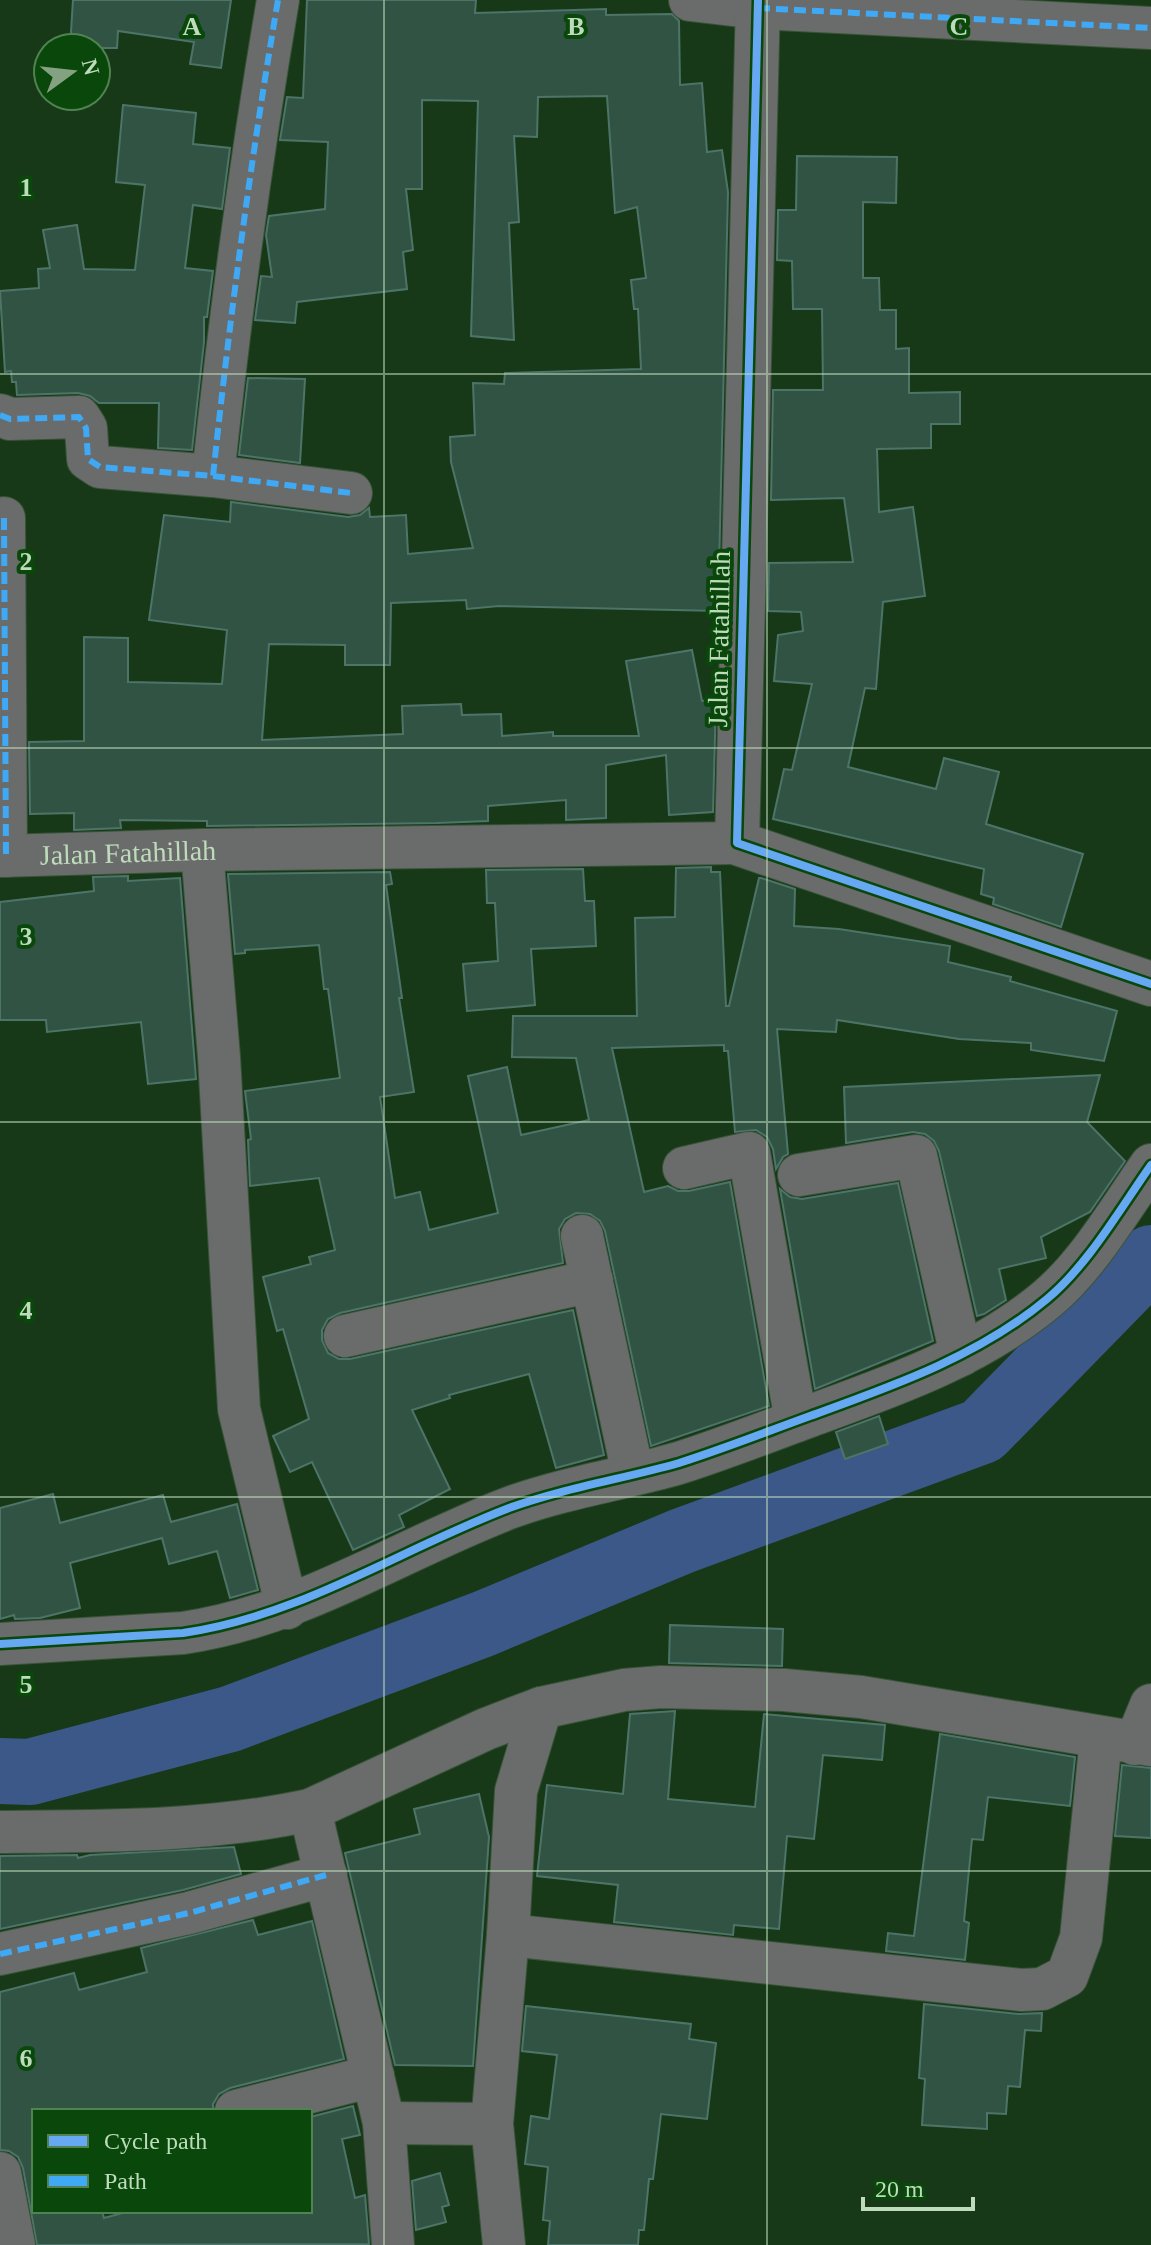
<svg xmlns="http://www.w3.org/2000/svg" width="1151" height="2245" font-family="'Times New Roman',serif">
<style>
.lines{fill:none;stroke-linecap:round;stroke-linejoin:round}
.river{stroke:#3b5888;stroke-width:66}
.building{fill:#305344;stroke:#4d7468;stroke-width:2}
.minor-casing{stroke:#385438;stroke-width:44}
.tertiary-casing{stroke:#385438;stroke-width:46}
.minor{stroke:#6a6b6b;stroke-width:42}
.tertiary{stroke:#6a6b6b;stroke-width:44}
.quiet{stroke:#3fa9f5;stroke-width:6;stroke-dasharray:12 6;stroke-linecap:butt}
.cycleway-casing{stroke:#09470b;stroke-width:13}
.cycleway{stroke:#66a8f1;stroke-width:8}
.grid{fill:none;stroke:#bedbbb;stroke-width:2;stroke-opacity:0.55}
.labels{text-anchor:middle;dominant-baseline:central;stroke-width:8;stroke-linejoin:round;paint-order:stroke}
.street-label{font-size:28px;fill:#bedbbb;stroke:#09470b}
.grid-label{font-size:26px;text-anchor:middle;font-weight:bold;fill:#bedbbb;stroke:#09470b;stroke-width:8;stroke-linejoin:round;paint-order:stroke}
</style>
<rect width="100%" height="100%" fill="#173918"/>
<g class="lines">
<polyline class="river" points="0,1771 30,1772 230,1719 483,1624 682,1541 982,1431 1151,1258"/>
</g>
<g class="building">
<polygon points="73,0 231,0 221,68 190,64 194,42 118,31 117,48 70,48"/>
<polygon points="307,0 476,0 475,13 606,9 606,15 672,14 679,21 680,85 702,83 707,152 722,150 728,192 718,611 499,606 467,609 466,600 391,603 390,665 345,665 345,645 269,644 262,740 403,734 402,706 461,704 462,715 501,714 502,736 553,732 553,736 639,736 626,661 692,650 702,701 716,699 713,812 669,815 666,755 606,765 606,818 566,820 566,800 488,806 488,821 437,823 207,826 207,821 120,820 121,828 74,830 74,813 30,814 29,742 84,741 84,637 128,638 128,682 222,684 227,630 149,620 164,515 230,522 231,502 348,517 360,515 369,508 370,517 406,515 408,554 473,548 451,462 450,437 475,435 473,383 504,384 505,373 641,369 638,309 634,309 631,280 646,278 637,207 615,213 607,96 538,97 537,137 514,136 519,222 509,223 514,340 471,336 478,101 422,100 422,189 406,189 413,250 403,252 407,289 297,302 295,323 255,320 261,276 272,277 266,235 269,216 325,209 328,142 280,140 287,97 303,98"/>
<polygon points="123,105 196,113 193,144 230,148 222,209 193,205 185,268 213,271 207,317 204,317 204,342 192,450 158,448 159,403 99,403 90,396 78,393 17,395 16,382 12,382 11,371 5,372 0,291 39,288 38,269 50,268 43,230 77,225 84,269 135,270 145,185 116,182"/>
<polygon points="797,156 897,157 896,203 863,202 863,278 879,278 880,310 896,310 896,349 909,348 909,393 960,392 960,424 931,424 931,448 877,449 879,512 913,507 925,596 883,602 876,689 865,688 848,767 936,789 944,758 999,772 986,824 1083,854 1061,927 993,904 994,898 981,894 984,869 773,819 784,769 792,770 812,684 774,681 778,635 803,631 801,612 768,611 769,563 853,562 844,498 771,500 773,390 823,390 822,309 793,309 792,261 777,260 778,210 796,210"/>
<polygon points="248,378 305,379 300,463 239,455"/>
<polygon points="711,867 711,872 720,872 726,1006 729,1006 759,878 761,878 795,889 794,926 839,929 950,946 948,962 1011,977 1010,981 1117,1011 1104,1061 1031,1050 1031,1043 959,1039 837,1020 836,1032 777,1029 788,1154 783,1157 776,1169 773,1149 767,1137 756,1130 735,1132 728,1051 724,1051 724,1045 612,1048 644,1192 668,1186 678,1191 689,1191 730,1182 769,1406 651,1446 605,1231 600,1221 590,1214 576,1213 565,1219 559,1229 563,1263 340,1313 328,1319 322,1330 322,1340 328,1353 339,1359 350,1359 573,1310 604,1455 556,1468 529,1374 449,1395 450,1398 412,1410 450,1489 399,1515 404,1527 353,1550 312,1462 290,1472 273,1436 309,1419 283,1329 277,1331 263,1277 311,1264 309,1257 335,1250 319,1178 250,1186 248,1140 251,1139 245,1091 340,1078 328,989 324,989 319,945 245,950 245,953 235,954 228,874 390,872 392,884 386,885 402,998 399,998 414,1092 380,1097 395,1198 420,1192 429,1230 498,1213 468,1076 507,1067 521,1135 589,1120 576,1058 512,1057 513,1016 637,1016 635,918 675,917 676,868"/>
<polygon points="583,869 585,901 594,901 596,946 531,949 535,1005 467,1011 463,964 498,961 495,903 487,903 486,870"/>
<polygon points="128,876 128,881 180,878 196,1079 148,1084 141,1022 47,1032 46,1020 0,1020 0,902 94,891 93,877"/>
<polygon points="1100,1075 1087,1122 1125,1161 1090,1212 1041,1237 1046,1258 999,1269 1006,1300 984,1314 977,1316 939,1151 934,1141 925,1134 913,1132 846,1143 844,1087"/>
<polygon points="898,1183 933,1341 815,1389 780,1189 790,1197 802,1199"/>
<polygon points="879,1416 888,1444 845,1459 836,1432"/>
<polygon points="53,1494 60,1523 163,1495 171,1522 237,1504 258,1590 230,1598 217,1551 169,1564 162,1538 70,1563 80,1608 40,1618 15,1619 14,1615 0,1619 0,1508"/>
<polygon points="670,1625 783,1629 782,1666 669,1663"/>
<polygon points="675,1711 668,1799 755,1807 764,1714 885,1725 882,1760 823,1755 814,1839 787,1836 779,1929 734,1925 733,1935 614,1922 618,1885 537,1876 547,1785 623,1794 630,1714"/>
<polygon points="940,1734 1075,1757 1070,1806 988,1797 983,1840 972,1839 964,1921 969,1923 965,1960 886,1951 888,1933 914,1936"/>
<polygon points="1122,1765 1151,1768 1151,1838 1115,1836"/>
<polygon points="479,1794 489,1837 473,2066 395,2065 345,1853 420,1834 414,1809"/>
<polygon points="234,1847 241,1874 183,1890 0,1929 0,1856 77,1855 78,1858 90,1855"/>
<polygon points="253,1920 258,1935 312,1921 344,2059 230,2088 219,2094 213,2104 213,2111 34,2111 34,2211 102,2211 104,2218 130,2211 310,2211 310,2117 353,2106 360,2135 342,2139 355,2198 365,2195 369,2244 37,2245 23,2168 18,2157 9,2151 0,2150 0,1992 74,1973 79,1990 147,1972 141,1948"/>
<polygon points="924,2004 1019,2014 1042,2013 1041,2031 1025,2030 1020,2087 1008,2086 1006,2114 987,2113 987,2129 922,2125 925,2079 919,2078"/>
<polygon points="526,2006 691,2024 689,2039 716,2043 707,2119 661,2114 653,2179 649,2179 644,2230 639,2230 638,2245 548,2245 550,2221 543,2220 548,2167 525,2164 531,2116 549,2119 557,2055 522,2051"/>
<polygon points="440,2173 449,2205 442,2207 446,2222 416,2230 412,2181"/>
</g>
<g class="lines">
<defs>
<g id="minor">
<polyline points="690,0 758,8 1151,28"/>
<path d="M0,415L10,419L79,417L86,428L88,459L100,467L213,476C230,316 251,158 278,0"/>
<polyline points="213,476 351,493"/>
<polyline points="4,518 6,856"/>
<polyline points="202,850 219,1057 239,1409 287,1608"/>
<path id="s1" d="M0,856L202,850L737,843"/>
<polyline points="684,1168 749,1153 796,1421"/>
<polyline points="799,1175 916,1156 961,1355"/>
<polyline points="582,1236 633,1474"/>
<polyline points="345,1336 592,1281"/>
<path d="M0,1644L183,1633C301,1616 399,1550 509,1508C564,1488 623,1479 679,1463C723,1449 766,1432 810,1416C893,1386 979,1356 1047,1299C1088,1265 1120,1209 1151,1165"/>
<polyline points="1135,1744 1151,1705"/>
<polyline points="310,1810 486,1729 541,1708"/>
<path d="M0,1832C104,1831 208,1832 310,1810L384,2123L393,2245"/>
<polyline points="508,1935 1021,1990 1042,1989 1067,1976 1081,1938 1101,1738"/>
<polyline points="0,1954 189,1913 326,1875"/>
<polyline points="236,2111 373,2076"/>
<polyline points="384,2123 492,2124"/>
<polyline points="0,2173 14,2245"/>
<polyline points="504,2245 492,2124 508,1935 516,1791 541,1708 624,1690 661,1687 784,1690 861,1697 1151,1745"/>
</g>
<polyline id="tertiary" points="758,0 737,843 1151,984"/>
</defs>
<use href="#minor" class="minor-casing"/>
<use href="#tertiary" class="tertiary-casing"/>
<use href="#minor" class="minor"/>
<use href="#tertiary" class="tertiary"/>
<g class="quiet">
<polyline points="758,8 1151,28"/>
<path d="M0,415L10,419L79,417L86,428L88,459L100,467L213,476C230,316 251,158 278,0"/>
<polyline points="213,476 351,493"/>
<polyline points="4,518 6,856"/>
<polyline points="0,1954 189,1913 326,1875"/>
</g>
<defs>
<g id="cycleway">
<polyline points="758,0 737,843 1151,984"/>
<path d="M0,1644L183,1633C301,1616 399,1550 509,1508C564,1488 623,1479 679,1463C723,1449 766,1432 810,1416C893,1386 979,1356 1047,1299C1088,1265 1120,1209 1151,1165"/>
</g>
</defs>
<use href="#cycleway" class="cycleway-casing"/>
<use href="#cycleway" class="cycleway"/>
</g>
<path class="grid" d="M384,0V2245M767,0V2245M0,374H1151M0,748H1151M0,1122H1151M0,1497H1151M0,1871H1151"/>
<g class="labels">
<g class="street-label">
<text transform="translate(719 639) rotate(-89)">Jalan Fatahillah</text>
<text stroke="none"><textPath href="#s1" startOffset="128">Jalan Fatahillah</textPath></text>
</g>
</g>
<g class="grid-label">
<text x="192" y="35">A</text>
<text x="576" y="35">B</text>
<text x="959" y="35">C</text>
<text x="26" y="196">1</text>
<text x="26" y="570">2</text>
<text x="26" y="945">3</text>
<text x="26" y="1319">4</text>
<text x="26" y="1693">5</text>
<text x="26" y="2067">6</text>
</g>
<rect x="32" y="2109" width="280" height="104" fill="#09470b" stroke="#518251" stroke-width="2"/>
<rect x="48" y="2135" width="40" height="12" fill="#66a8f1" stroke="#518251" stroke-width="2"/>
<text x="104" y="2149" font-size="24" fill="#bedbbb">Cycle path</text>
<rect x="48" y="2175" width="40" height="12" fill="#3fa9f5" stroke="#518251" stroke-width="2"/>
<text x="104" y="2189" font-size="24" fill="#bedbbb">Path</text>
<g transform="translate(72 72) rotate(75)"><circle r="38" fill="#09470b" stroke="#518251" stroke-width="2"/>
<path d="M0-6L14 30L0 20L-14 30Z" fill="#84a282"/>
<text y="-12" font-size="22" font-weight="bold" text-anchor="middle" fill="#bedbbb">N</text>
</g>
<path d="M863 2197v12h110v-12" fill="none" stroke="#bedbbb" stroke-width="4"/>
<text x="875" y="2197" font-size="24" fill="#bedbbb" stroke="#09470b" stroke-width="6" paint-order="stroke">20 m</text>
</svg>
